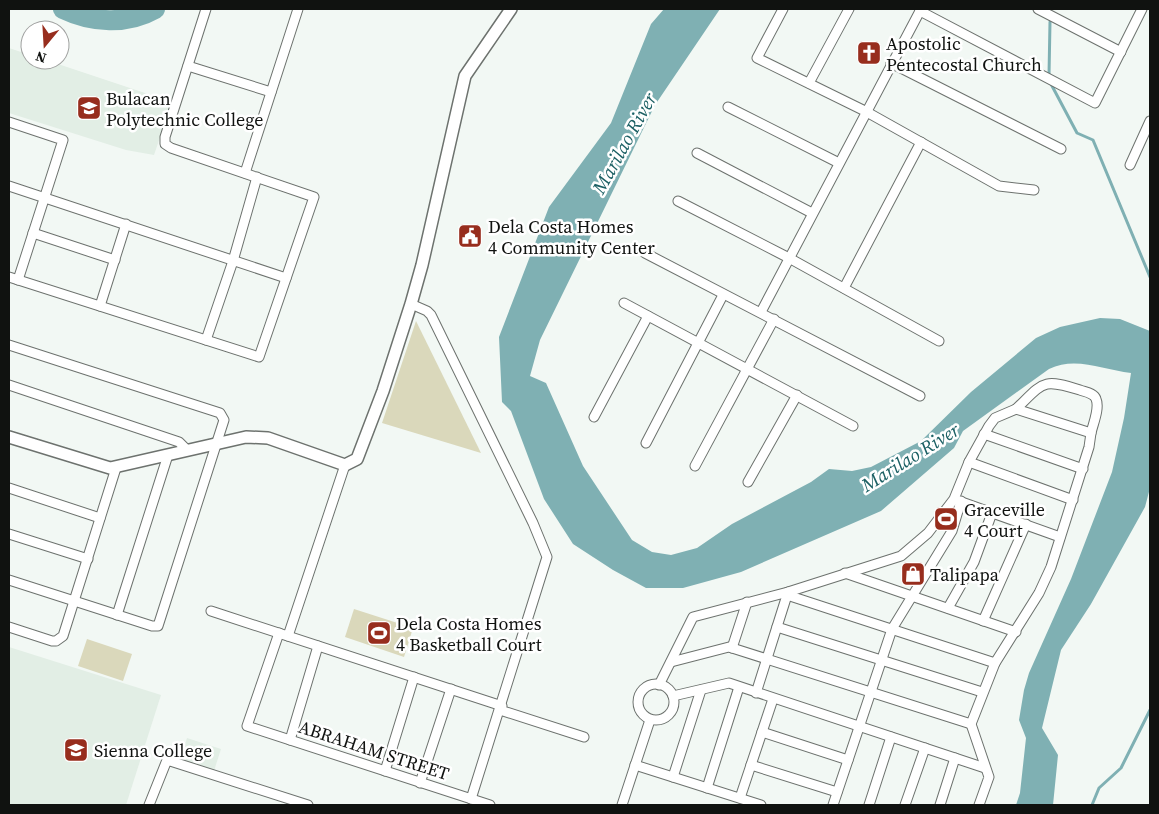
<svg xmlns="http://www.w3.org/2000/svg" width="1159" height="814" font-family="'Source Serif 4',serif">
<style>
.built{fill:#e2eee5}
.green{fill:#dad8bb}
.water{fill:#7fb0b3}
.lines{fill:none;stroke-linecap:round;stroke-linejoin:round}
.stream{stroke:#7fb0b3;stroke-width:3}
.river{stroke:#7fb0b3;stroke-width:20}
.minor-casing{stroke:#6d726e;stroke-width:11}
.tertiary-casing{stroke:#6d726e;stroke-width:14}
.minor{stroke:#fff;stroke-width:9}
.tertiary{stroke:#fff;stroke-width:11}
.labels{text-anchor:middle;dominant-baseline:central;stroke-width:5;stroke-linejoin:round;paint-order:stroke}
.poi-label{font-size:18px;fill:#101210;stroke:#fff;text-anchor:start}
.street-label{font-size:18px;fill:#101210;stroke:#fff}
.water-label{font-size:19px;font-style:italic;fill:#1c6064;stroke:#fff}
</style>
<rect width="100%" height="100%" fill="#f2f8f4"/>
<g class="built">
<polygon points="9,48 30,55 30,60 46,60 172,102 154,155 126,150 9,113"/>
<polygon points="9,647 161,695 126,805 9,805"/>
<polygon points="187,738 221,749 213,774 179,763"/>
</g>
<g class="green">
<polygon points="416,321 481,453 382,423"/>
<polygon points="354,609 413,628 404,657 345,637"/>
<polygon points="87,639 132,654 123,681 78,666"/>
</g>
<path class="water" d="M664,9H720L655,105L540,340L530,376L546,383L583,466L632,540L652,552L671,555L697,548L732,524L811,482L829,469L852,471L871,467L921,441L971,392L1036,338L1060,327L1100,318L1120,319L1150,331V488L1145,507L1091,604L1061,650L1042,728L1058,755L1053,805H1016L1020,793L1026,738L1019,720L1024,690L1029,673L1071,579L1112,472L1124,418L1131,373C1103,370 1076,356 1049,369L963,431L954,448L881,511L741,572L683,588H646L613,570L573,544L544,499L511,411L502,402L499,337L549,207L611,123L651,24Z"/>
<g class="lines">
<g class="stream">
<polyline points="1049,75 1050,22"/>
<polyline points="1051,84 1077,133 1093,140 1150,277"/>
<polyline points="1092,805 1099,788 1121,768 1150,710"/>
</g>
<path class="river" d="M63,9C92,23 127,25 155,9"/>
<defs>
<g id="minor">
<polyline points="783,9 757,58 865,111 999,186 1034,190"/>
<polyline points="1038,9 1121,52"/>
<polyline points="920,11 1095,103 1142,9"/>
<polyline points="891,63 1061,149"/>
<polyline points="188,66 271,92"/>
<polyline points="809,83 849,9"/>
<polyline points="728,107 839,163"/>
<polyline points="9,122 63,140 18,280"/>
<polyline points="697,153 812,213"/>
<polyline points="1130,165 1150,121"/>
<polyline points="245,173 298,9"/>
<polyline points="9,186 286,278"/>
<polyline points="678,201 789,258 939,341"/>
<polyline points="33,233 115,260"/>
<polyline points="645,253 920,396"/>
<polyline points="9,277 259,357 314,197 171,148 165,144 165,137 206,9"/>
<polyline points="844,288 921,142"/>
<polyline points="624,303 853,426"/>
<polyline points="411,304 427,311 431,315 533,523 547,557 471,799"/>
<polyline points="100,306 126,224"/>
<polyline points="761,312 921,9"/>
<polyline points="206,340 233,261 257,177"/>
<polyline points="9,345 220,413 224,420 158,626 152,626 9,580"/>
<polyline points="9,385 179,442 187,450"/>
<path d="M1016,409C1044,382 1042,378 1080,390C1085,392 1094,393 1096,399C1100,408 1093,424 1091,433"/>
<polyline points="594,417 648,316"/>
<polyline points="984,434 1083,469"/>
<polyline points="646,443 723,295"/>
<polyline points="969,462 1073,500"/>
<polyline points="695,466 774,319"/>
<polyline points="748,482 797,395"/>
<polyline points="9,488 100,518"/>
<polyline points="956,500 1060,537"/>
<polyline points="9,534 88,559"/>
<polyline points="845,573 1016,632"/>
<polyline points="787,595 995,663"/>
<polyline points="948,608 974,562 992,513"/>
<polyline points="211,611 502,706"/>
<polyline points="117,615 168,455"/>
<polyline points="983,621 1026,524"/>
<polyline points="9,627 52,641 56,641 63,636 116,468"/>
<polyline points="777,627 982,692"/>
<polyline points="279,633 247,726 490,805"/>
<polyline points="288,636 345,465"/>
<polyline points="732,648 747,602"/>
<polyline points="671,662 729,647 971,724"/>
<circle cx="656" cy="702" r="18"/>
<polyline points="659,685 693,617 788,592 901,556 928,533 954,499 969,462 989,426 995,418 1016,409 1091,433 1089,447 1051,567 1039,593 995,663 971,724 989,777 979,805"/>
<polyline points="756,693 788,592"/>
<polyline points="673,696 729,683 985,768"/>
<polyline points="500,710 584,737"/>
<polyline points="762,732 848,760"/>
<polyline points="290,740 318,646"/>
<polyline points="635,765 761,805"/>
<polyline points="751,765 837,792"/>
<polyline points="385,771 414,677"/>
<polyline points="673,777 701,690"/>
<polyline points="420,783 451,689"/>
<polyline points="707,788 739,687"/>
<polyline points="740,798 773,699"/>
<polyline points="149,805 167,760 308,805"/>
<polyline points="622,805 650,720"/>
<polyline points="833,805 892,629 952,531 961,501"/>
<polyline points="869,805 891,737"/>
<polyline points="905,805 925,748"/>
<polyline points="940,805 955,758"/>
</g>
<polyline id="tertiary" points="9,437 110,468 246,437 268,438 345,465 357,459 383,391 411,304 422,265 465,76 511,9"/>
</defs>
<use href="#minor" class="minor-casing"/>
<use href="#tertiary" class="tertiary-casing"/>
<use href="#minor" class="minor"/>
<use href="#tertiary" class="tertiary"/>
</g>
<defs>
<symbol id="church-square" viewBox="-11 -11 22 22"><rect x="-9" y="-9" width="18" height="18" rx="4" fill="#972d1d" stroke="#fff"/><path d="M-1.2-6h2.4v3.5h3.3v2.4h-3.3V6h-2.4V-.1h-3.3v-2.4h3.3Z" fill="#fff"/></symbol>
<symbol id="university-square" viewBox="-11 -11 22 22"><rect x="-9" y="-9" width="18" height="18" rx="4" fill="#972d1d" stroke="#fff"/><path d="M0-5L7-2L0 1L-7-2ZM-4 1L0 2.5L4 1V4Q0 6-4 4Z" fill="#fff"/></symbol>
<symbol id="civic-square" viewBox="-11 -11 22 22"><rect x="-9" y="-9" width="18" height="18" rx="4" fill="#972d1d" stroke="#fff"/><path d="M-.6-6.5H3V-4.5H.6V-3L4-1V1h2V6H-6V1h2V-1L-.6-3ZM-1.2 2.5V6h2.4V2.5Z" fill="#fff"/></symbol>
<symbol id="stadium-square" viewBox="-11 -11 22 22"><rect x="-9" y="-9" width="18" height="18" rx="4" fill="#972d1d" stroke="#fff"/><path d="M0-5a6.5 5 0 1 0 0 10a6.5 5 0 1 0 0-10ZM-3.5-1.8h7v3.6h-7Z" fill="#fff"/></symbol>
<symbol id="shop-square" viewBox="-11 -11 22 22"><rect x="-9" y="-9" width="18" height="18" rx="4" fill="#972d1d" stroke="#fff"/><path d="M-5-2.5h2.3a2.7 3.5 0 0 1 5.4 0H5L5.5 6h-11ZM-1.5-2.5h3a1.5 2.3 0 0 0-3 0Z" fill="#fff"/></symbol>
</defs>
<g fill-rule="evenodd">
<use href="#church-square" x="855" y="39" width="28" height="28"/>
<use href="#university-square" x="75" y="94" width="28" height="28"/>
<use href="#civic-square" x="456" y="222" width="28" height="28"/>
<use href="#stadium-square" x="932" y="505" width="28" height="28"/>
<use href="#shop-square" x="899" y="560" width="28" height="28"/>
<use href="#stadium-square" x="365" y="619" width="28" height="28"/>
<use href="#university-square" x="62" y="736" width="28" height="28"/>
</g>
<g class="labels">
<g class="poi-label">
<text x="886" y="43">Apostolic<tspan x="886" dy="21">Pentecostal Church</tspan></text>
<text x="106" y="98">Bulacan<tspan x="106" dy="21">Polytechnic College</tspan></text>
<text x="488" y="226">Dela Costa Homes<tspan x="488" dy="21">4 Community Center</tspan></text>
<text x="964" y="509">Graceville<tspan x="964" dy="21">4 Court</tspan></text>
<text x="930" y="574">Talipapa</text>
<text x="396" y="623">Dela Costa Homes<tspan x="396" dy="21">4 Basketball Court</tspan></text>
<text x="94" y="750">Sienna College</text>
</g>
<g class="street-label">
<text transform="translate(374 750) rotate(18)">ABRAHAM STREET</text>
</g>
<g class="water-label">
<text transform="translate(624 143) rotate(-61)">Marilao River</text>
<text transform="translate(910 457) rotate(-32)">Marilao River</text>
</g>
</g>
<rect width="1159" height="814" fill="none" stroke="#101210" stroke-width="20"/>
<g transform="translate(45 45) rotate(198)"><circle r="24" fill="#ffffff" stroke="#9fa09f"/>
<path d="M0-4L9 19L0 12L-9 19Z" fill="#972d1d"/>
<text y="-8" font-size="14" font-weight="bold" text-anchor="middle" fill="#101210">N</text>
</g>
</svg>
